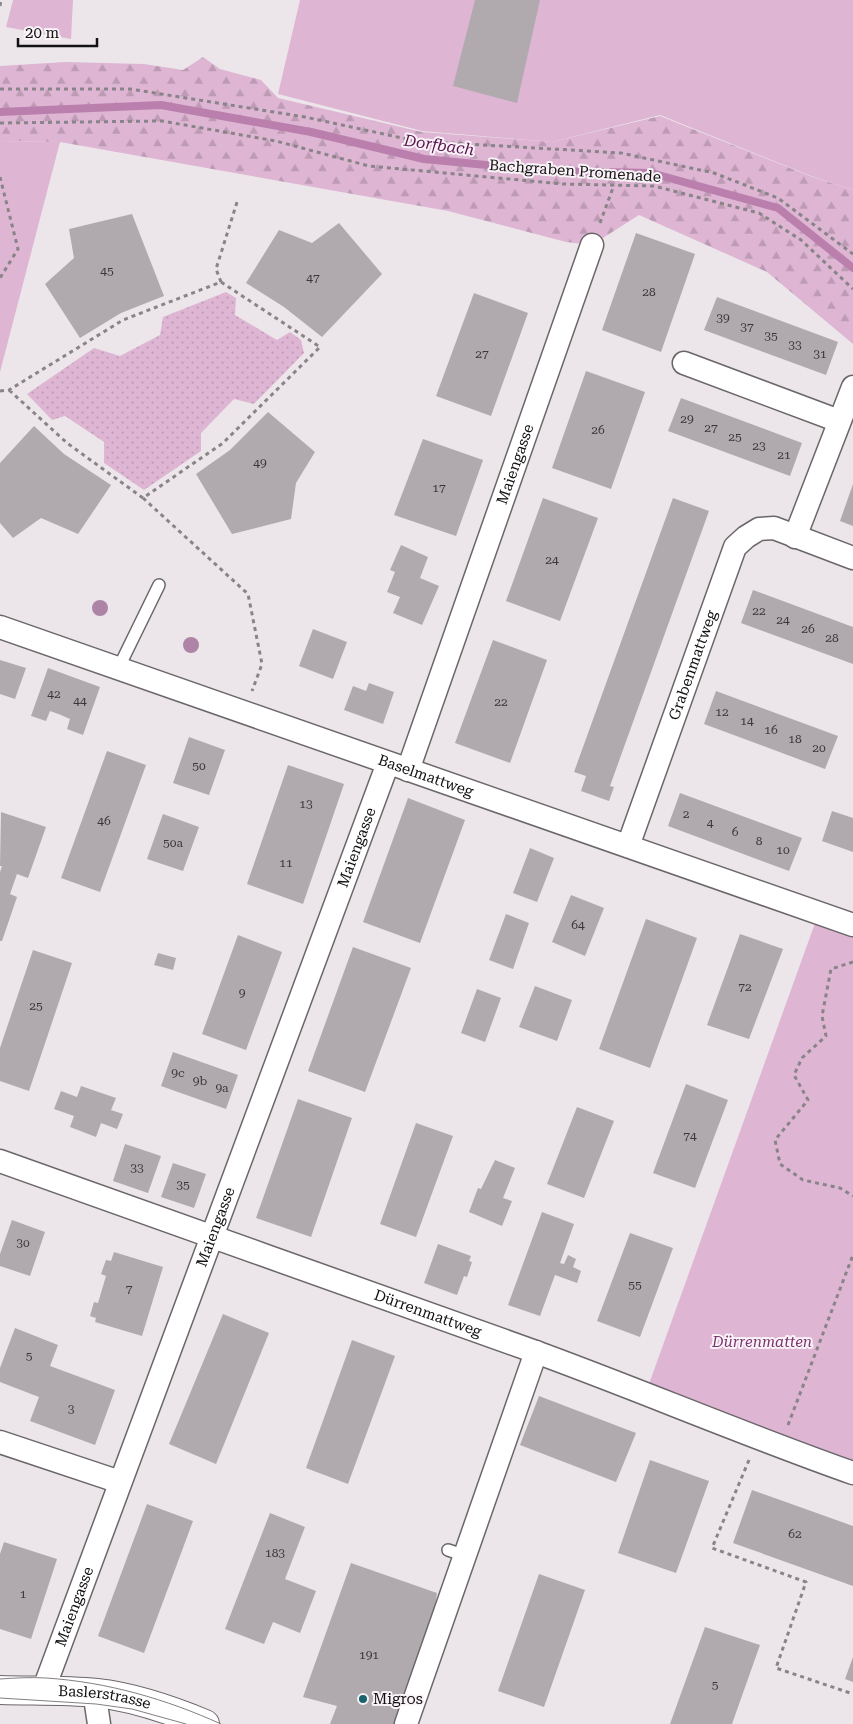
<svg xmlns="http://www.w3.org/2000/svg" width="853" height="1724" font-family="'Roboto Serif',serif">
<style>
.grass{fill:url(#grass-dots)}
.forest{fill:url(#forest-firs)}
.green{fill:#deb6d4}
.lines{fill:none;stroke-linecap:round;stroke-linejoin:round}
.stream{stroke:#ba7fad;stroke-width:8}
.building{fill:#b0aaae}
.lane-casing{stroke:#6b666a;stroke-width:14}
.street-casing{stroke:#6b666a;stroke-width:25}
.secondary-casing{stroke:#6b666a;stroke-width:30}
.path{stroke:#888487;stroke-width:3;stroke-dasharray:4 4;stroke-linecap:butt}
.lane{stroke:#fff;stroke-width:11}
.street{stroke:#fff;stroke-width:22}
.secondary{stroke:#fff;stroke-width:28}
.tram{stroke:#847f82;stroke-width:1}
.tree{fill:#ad83a6}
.poi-dot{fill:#18646e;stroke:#f9f3f7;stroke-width:2}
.labels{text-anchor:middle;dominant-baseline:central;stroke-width:4;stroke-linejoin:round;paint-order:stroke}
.number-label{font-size:12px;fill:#3a373a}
.street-label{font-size:15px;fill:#131113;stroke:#f9f3f7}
.park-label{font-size:15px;font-style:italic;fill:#7a326e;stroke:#f9f3f7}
.poi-label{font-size:15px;fill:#131113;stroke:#f9f3f7;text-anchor:start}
.water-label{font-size:16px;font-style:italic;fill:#59114f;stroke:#f9f3f7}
</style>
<defs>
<pattern id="grass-dots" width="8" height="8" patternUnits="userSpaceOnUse" patternTransform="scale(1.25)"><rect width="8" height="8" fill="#deb6d4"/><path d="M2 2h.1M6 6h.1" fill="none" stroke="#be9bb5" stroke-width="1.8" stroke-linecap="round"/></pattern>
<pattern id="forest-firs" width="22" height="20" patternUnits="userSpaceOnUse" patternTransform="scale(1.25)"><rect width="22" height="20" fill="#deb6d4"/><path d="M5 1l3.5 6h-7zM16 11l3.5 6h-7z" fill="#be9bb5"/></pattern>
</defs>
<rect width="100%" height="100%" fill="#ece6ea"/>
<polygon class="grass" points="226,292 236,298 235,315 277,340 290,332 301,340 304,353 254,404 234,399 201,433 201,451 144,490 104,463 104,442 65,416 52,420 27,394 94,348 120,356 160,335 163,317"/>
<polygon class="forest" points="203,57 220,69 261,80 278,98 422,132 552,142 660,116 810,176 853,190 853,344 767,272 639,215 592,245 566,242 448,211 60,142 0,141 0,66 65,62 144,64 183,70"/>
<g class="green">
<polygon points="13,0 73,0 71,39 6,27"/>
<polygon points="300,0 853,0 853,190 811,176 660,115 552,142 422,131 278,94"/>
<polygon points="0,141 60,142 0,372"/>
<polygon points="819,912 853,925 853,1473 645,1395"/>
</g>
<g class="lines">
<polyline class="stream" points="0,112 161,105 311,132 424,159 549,171 651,173 778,208 853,268"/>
</g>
<g class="building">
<polygon points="475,0 540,0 517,103 453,86"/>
<polygon points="132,214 164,296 121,313 80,338 45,284 74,258 69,229"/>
<polygon points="339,223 382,274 322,337 284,307 246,283 279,230 312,243"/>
<polygon points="636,233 695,254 661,352 602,330"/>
<polygon points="474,293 528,313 491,416 436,396"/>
<polygon points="717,297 838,342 826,375 704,330"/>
<polygon points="586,371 645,392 611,489 552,468"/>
<polygon points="681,398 802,443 790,476 668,431"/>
<polygon points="268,412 315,452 296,483 291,519 232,534 196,474 230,450"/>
<polygon points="34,426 64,454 111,485 78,534 41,518 13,538 0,523 0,463"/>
<polygon points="423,439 483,460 456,536 394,515"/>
<polygon points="853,484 853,526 840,521"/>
<polygon points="543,498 598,518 560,621 506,601"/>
<polygon points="673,498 709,511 610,786 614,787 609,801 581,791 586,776 574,772"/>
<polygon points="401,545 428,557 420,578 439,586 422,625 393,613 400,597 387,592 395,572 390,570"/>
<polygon points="753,590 853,627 853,664 741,623"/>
<polygon points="313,629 347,642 333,679 299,666"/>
<polygon points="493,640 547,660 510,763 455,743"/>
<polygon points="0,660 26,668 15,699 0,694"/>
<polygon points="48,668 100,687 83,735 67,729 70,719 61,715 50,711 46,721 31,716"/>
<polygon points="369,683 394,692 383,724 344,710 353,686 366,691"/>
<polygon points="716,691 838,736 825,769 704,724"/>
<polygon points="189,737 225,750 209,795 173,783"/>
<polygon points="107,751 146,765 100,892 61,878"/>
<polygon points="288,765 344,784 303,904 247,884"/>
<polygon points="680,793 802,838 789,871 668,826"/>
<polygon points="408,798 465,820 420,943 363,922"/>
<polygon points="832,811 853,818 853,852 822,841"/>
<polygon points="1,812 46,827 28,878 17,874 10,894 17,897 2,941 0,941 0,872 2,866 0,866"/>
<polygon points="163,814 199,827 183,871 147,859"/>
<polygon points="530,848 554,858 537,902 513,893"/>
<polygon points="571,895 604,908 585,956 552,942"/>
<polygon points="506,914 529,923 513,969 489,960"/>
<polygon points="646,919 697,938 650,1068 599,1049"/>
<polygon points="740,934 783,949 749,1039 707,1025"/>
<polygon points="238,935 282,952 246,1050 202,1034"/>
<polygon points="353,947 411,968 365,1092 308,1071"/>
<polygon points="33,950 72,963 29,1091 0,1081 0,1048"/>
<polygon points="158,953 176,958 173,970 154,965"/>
<polygon points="535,986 572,1000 557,1041 519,1027"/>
<polygon points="477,989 501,998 485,1042 461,1033"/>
<polygon points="173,1052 238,1075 226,1109 161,1086"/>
<polygon points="686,1084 728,1100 695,1188 653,1173"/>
<polygon points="81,1086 116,1098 111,1110 123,1114 117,1129 101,1123 96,1137 70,1127 74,1116 54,1109 61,1091 77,1097"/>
<polygon points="298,1099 352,1118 311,1237 256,1218"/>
<polygon points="577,1107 614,1121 584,1198 547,1184"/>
<polygon points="416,1123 453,1136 416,1237 380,1224"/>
<polygon points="125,1144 161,1156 148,1193 113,1181"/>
<polygon points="495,1160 515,1168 503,1198 512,1201 502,1226 469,1212 478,1188 481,1189"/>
<polygon points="173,1163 206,1174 194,1208 161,1197"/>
<polygon points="542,1212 574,1224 560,1263 564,1264 568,1255 576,1259 573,1267 581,1271 577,1283 555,1275 540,1316 508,1305"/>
<polygon points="12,1220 45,1232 30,1276 0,1266 0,1254"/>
<polygon points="630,1233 673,1248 640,1337 597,1321"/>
<polygon points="438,1244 471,1256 469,1261 472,1262 467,1277 464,1276 457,1295 424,1283"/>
<polygon points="114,1252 163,1267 142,1336 95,1322 96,1318 90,1316 94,1302 98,1303 106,1276 101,1274 106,1260 111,1261"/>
<polygon points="223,1314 269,1333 216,1464 169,1444"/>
<polygon points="15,1328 58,1345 50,1366 115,1390 95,1445 30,1421 39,1397 0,1382 0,1368"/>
<polygon points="352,1340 395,1356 348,1484 306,1468"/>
<polygon points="539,1396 636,1433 616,1482 520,1445"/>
<polygon points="650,1460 709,1481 676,1573 618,1553"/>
<polygon points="752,1490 853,1526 853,1586 733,1543"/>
<polygon points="147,1504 193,1521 144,1653 98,1636"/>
<polygon points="270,1513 305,1527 285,1579 316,1591 300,1633 273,1622 264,1644 225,1629"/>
<polygon points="4,1542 57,1559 31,1639 0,1629 0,1554"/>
<polygon points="351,1563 437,1593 434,1613 395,1724 330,1724 337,1706 303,1697"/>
<polygon points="539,1574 585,1590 544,1707 498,1691"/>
<polygon points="705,1627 760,1645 732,1724 670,1724"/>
<polygon points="853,1657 853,1682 845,1679"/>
</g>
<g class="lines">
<defs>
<g id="lane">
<polyline points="118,669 159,585"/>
<polyline points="448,1550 466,1556"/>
</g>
<g id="street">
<polyline points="684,363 839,421"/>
<polyline points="795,537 853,387"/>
<path id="s1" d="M0,627L853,925"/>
<path id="s2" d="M408,770L592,245"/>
<path id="s3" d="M628,846L735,547L746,537L759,529L774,528L853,558"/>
<path id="s4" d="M0,1161C177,1225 356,1287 533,1351C640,1390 745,1435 853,1473"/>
<polyline points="0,1442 120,1482"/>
<path id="s5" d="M43,1691L388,763"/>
<polyline points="98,1693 96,1704 99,1724"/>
<polyline points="406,1724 536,1352"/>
</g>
<g id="secondary">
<path id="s6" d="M0,1690C32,1691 65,1690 97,1693C134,1697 171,1710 205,1724"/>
</g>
</defs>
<use href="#lane" class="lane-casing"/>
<use href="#street" class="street-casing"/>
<use href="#secondary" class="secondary-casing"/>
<g class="path">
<polyline points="0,6 1,0"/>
<polyline points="0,89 130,89 305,117 416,141 621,153 714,173 778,198 853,254"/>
<polyline points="0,123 162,121 276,141 369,166 563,184 654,186 759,213 801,240 853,289"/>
<polyline points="0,177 18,249 0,278"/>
<polyline points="600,223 614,185"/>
<polyline points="221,282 216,269 238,199"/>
<polyline points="0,391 9,390 123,320 221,282 320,347 223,443 143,498 67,443 9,390"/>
<polyline points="143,498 248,594 262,664 252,691"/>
<polyline points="853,962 831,969 822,1016 826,1036 802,1058 794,1075 808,1100 775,1140 780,1164 803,1180 840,1188 853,1196"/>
<polyline points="788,1425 853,1255"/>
<polyline points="749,1460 712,1548 806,1582 776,1668 853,1694"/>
</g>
<use href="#lane" class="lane"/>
<use href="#street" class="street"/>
<use href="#secondary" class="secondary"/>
<g class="tram">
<path d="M0,1679C15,1678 31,1677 46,1678C107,1682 166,1699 221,1724"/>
<polyline points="0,1698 96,1704 132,1709 186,1724"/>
</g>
</g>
<g class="tree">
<circle cx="100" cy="608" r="8"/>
<circle cx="191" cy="645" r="8"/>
</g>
<circle class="poi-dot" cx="363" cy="1699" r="5"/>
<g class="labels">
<g class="number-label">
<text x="107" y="271">45</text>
<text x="313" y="278">47</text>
<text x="649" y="292">28</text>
<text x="723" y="318">39</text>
<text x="747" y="327">37</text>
<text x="771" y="336">35</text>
<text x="795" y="345">33</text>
<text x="482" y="354">27</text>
<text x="820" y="354">31</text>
<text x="687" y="419">29</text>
<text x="711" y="428">27</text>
<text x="598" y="430">26</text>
<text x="735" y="437">25</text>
<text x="759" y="446">23</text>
<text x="784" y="455">21</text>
<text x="260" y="463">49</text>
<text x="439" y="488">17</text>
<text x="552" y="560">24</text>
<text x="759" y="611">22</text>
<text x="783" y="620">24</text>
<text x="808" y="629">26</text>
<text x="832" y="638">28</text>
<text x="54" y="694">42</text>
<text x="80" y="701">44</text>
<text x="501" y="702">22</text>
<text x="722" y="712">12</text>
<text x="747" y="721">14</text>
<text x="771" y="730">16</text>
<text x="795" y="739">18</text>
<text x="819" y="748">20</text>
<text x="199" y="766">50</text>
<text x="306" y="804">13</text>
<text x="686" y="814">2</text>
<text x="104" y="821">46</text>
<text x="710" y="823">4</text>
<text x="735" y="832">6</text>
<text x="759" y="841">8</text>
<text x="173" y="843">50a</text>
<text x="783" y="850">10</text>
<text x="286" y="863">11</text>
<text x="578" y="925">64</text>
<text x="745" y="987">72</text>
<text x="242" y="993">9</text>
<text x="36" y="1006">25</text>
<text x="178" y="1073">9c</text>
<text x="200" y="1081">9b</text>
<text x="222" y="1088">9a</text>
<text x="690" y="1136">74</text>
<text x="137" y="1168">33</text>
<text x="183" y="1185">35</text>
<text x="23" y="1243">30</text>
<text x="635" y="1285">55</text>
<text x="129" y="1289">7</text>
<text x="29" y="1356">5</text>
<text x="71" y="1409">3</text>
<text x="795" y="1534">62</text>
<text x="275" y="1553">183</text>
<text x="23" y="1594">1</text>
<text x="369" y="1655">191</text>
<text x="715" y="1685">5</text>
</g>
<g class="street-label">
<text transform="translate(575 171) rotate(4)">Bachgraben Promenade</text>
<text stroke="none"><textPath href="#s2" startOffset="324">Maiengasse</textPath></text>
<text stroke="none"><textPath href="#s3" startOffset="192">Grabenmattweg</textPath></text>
<text stroke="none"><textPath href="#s1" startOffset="451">Baselmattweg</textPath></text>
<text stroke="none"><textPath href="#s5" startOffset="900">Maiengasse</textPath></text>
<text stroke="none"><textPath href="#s5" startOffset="495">Maiengasse</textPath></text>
<text stroke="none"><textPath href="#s4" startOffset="454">Dürrenmattweg</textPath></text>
<text stroke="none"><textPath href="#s5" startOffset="90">Maiengasse</textPath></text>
<text stroke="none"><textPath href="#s6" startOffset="105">Baslerstrasse</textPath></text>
</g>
<g class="park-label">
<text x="762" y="1342">Dürrenmatten</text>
</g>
<g class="poi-label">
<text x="373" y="1699">Migros</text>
</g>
<g class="water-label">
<text transform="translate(439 145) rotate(8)">Dorfbach</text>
</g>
</g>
<path d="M18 38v8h79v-8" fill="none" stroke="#131113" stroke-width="2.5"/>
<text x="25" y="38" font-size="15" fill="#131113" stroke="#f9f3f7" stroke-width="4" paint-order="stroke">20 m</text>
</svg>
